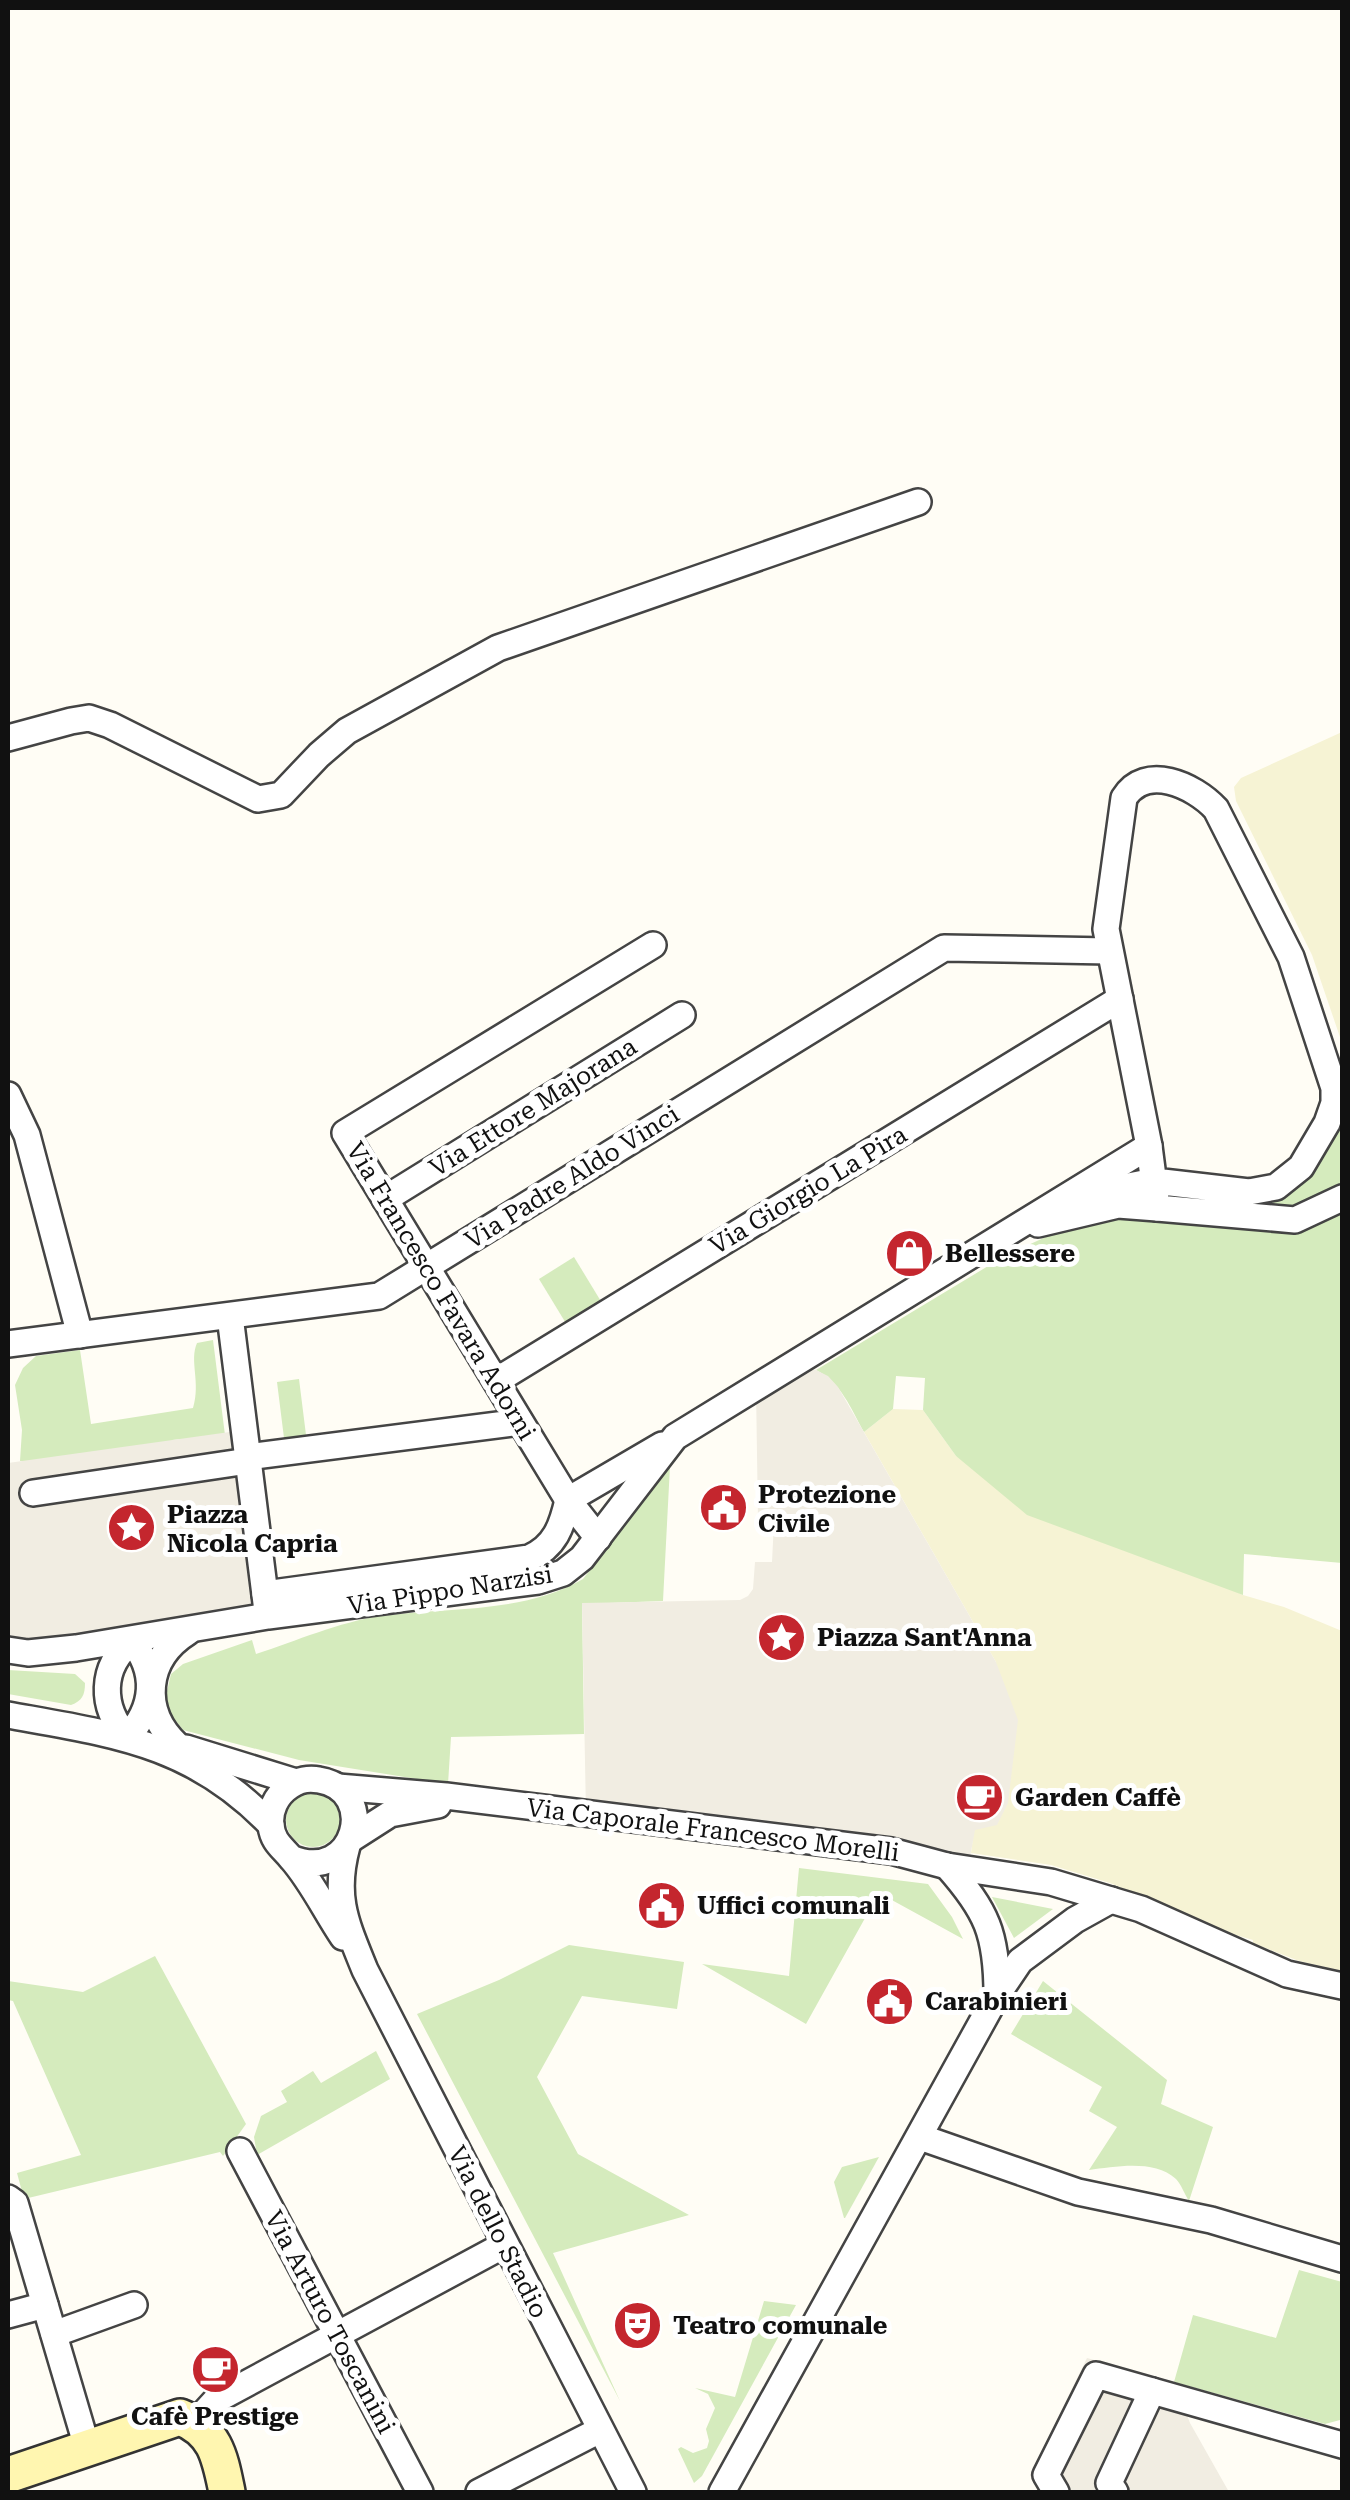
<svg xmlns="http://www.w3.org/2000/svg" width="1350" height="2500" font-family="'Roboto Serif',serif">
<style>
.farmland{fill:#f6f3d4}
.green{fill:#d5ebbd}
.plaza{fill:#f1ede2}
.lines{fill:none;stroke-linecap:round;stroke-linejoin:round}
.street-casing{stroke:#444;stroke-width:30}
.secondary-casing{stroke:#333;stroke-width:40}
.street{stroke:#fff;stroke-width:25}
.secondary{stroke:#fff6b0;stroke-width:35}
.labels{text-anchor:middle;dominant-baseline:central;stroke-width:10;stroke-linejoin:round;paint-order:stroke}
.street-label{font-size:25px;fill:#111;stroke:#fff}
.poi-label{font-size:25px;font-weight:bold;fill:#111;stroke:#fff;text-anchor:start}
</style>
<rect width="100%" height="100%" fill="#fffdf5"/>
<g class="farmland">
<polygon points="1342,732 1342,1043 1312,955 1236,801 1234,787 1241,778"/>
<polygon points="893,1409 923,1410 956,1456 1243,1595 1284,1607 1342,1631 1342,1971 1299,1961 1253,1943 1253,1940 1229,1933 1110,1883 1051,1865 971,1853 996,1662 864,1432"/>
</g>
<g class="green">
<path d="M1342,1111V1192L1293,1213L1172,1202V1194C1267,1202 1307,1217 1342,1111Z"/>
<path d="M1342,1209V1563L1244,1554L1243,1595L1027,1515L956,1456L923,1410L925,1378L896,1376L893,1409L864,1432C851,1409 841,1382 816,1370L1008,1254L1048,1236L1116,1218L1257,1231L1306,1230Z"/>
<polygon points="574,1257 602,1303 567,1325 539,1279"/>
<path d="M213,1340L227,1451L183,1439L172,1440L166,1466L20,1461L22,1430L15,1385L23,1368L36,1356L80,1350L91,1424L193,1408C201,1382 189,1361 197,1343Z"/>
<polygon points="299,1379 306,1435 284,1438 277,1382"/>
<path d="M670,1466L663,1601L582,1604L584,1734L451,1737L448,1784L299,1760L183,1730L167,1710L165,1700L171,1674L183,1664L252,1640L256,1654C296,1641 339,1622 381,1616C448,1607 523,1614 583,1579Z"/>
<path d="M8,1670L75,1674L85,1683C85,1695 82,1701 71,1705L8,1694Z"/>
<circle cx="313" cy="1820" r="27"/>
<polygon points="799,1868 928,1884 952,1917 963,1939 879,1893 806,2024 702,1964 789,1976"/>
<polygon points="992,1897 1053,1909 1014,1938"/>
<polygon points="569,1945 684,1962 677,2009 582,1996 537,2077 578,2154 689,2215 553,2253 620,2401 417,2014 499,1980"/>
<polygon points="155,1956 246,2124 223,2156 220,2152 24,2199 17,2173 81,2155 13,2001 8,2000 8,1981 83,1992"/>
<path d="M1043,1981L1167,2080L1161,2104L1213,2127L1189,2201C1185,2195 1181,2184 1176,2179C1154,2159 1115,2167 1089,2170L1117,2127L1089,2111L1102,2087L1011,2034Z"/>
<polygon points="376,2051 390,2079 257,2155 254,2137 261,2116 287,2102 281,2091 313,2071 321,2083"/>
<polygon points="879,2157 845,2218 844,2218 834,2182 842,2167"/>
<polygon points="1299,2270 1342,2282 1340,2420 1325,2424 1174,2382 1193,2315 1276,2338"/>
<polygon points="764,2301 796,2305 702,2476 694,2483 678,2449 681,2447 693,2453 707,2448 709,2441 706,2429 715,2408 708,2394 695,2388 735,2397"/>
</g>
<g class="plaza">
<polygon points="789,1368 816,1370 828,1376 838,1387 996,1662 1018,1720 1008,1803 997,1825 975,1830 968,1868 586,1814 582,1603 740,1600 748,1596 753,1589 755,1562 772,1562 774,1522 758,1520 756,1388"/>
<polygon points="244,1430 268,1616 8,1650 8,1463"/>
<polygon points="1087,2358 1174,2382 1190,2423 1229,2492 1039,2492 1030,2475"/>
</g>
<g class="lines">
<defs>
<g id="street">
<polyline points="8,738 71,721 89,718 110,725 258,799 281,795 319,755 347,731 498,648 918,502"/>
<polyline points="8,1095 27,1135 80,1335"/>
<polyline points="385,1199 682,1015"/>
<path d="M1064,1199L1154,1181L1249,1192L1276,1187L1301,1167L1327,1123L1334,1103V1088L1291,957L1216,809C1194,785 1145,763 1124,798L1106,929L1149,1146L1157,1208L1295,1220L1342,1198"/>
<polyline points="1038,1224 1118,1205 1157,1208"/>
<polyline points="230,1316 267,1611"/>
<polyline points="8,1344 379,1296 944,948 1109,951"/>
<polyline points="496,1381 1120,999"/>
<polyline points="248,1457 520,1422"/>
<polyline points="33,1493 248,1461"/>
<polyline points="598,1538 568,1500 345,1133 653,945"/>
<path d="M265,1594L529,1558C555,1547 562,1526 568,1500L662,1445"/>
<path d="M132,1641C157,1672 155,1707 127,1737C100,1707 100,1667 132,1641Z"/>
<polyline points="8,1650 28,1653 76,1648 268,1616 538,1581 563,1573 582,1558 675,1437 1149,1146"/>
<path d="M8,1715C113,1734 193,1743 271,1825"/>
<path d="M177,1745C140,1710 145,1659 188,1632"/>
<polyline points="186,1748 296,1782"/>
<polyline points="338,1787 446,1796 891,1851 947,1866 1051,1882 1141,1909 1287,1974 1342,1986"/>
<polyline points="351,1839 390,1814 438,1805"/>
<path d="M347,1846C333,1897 346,1923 365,1970L633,2492"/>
<path d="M291,1858C356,1885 380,1790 319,1780C309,1778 298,1780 290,1786C276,1795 269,1811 271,1826C273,1842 282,1847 291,1858C311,1880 326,1912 343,1937"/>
<path d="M947,1866C987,1911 997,1934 997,1995"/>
<polyline points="920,2137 1078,2192 1211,2220 1342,2259"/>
<polyline points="240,2151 420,2492"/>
<polyline points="8,2198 15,2203 87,2447"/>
<polyline points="8,2315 45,2305"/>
<polyline points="54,2334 134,2305"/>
<polyline points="195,2423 216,2400 504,2245"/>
<polyline points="479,2492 600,2430"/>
<polyline points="722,2492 997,1995 1020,1961 1075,1920 1111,1900"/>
<polyline points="1056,2492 1046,2475 1096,2375 1342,2445"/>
<polyline points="1115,2492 1109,2483 1152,2391"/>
</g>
<path id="secondary" d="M8,2475L180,2417C216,2431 220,2458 227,2492"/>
</defs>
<use href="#street" class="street-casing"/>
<use href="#secondary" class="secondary-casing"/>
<use href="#street" class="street"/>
<use href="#secondary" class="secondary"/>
</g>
<defs>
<symbol id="shop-disc" viewBox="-11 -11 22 22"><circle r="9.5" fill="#c4262e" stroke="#fff"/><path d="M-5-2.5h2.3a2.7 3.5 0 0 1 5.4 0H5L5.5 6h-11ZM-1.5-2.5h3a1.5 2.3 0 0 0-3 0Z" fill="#fff"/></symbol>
<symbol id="civic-disc" viewBox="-11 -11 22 22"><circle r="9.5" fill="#c4262e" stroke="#fff"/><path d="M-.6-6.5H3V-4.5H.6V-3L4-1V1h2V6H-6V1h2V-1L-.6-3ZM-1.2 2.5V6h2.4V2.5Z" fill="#fff"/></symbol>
<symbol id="sight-disc" viewBox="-11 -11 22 22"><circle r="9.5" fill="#c4262e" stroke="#fff"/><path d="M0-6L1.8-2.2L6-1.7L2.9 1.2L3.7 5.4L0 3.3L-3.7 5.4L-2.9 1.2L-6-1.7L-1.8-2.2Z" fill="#fff"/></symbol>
<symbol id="cafe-disc" viewBox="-11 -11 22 22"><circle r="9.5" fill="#c4262e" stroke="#fff"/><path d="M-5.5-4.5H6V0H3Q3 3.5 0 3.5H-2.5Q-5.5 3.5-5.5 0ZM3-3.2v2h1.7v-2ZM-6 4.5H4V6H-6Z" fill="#fff"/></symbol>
<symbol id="theatre-disc" viewBox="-11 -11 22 22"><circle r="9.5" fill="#c4262e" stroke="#fff"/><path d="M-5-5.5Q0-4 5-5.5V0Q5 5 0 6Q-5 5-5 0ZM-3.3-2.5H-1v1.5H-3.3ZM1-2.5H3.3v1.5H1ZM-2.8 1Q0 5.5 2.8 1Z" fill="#fff"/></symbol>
</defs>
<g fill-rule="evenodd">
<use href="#shop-disc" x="882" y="1226" width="55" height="55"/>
<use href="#civic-disc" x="696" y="1480" width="55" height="55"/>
<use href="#sight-disc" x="104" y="1500" width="55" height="55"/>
<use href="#sight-disc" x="754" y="1610" width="55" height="55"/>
<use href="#cafe-disc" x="952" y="1770" width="55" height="55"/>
<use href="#civic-disc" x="634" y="1878" width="55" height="55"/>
<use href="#civic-disc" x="862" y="1974" width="55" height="55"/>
<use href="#theatre-disc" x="610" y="2298" width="55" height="55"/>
<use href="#cafe-disc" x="188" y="2342" width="55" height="55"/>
</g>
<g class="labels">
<g class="street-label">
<text transform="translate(533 1107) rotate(-32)">Via Ettore Majorana</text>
<text transform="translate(572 1177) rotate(-32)">Via Padre Aldo Vinci</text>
<text transform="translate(808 1190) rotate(-31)">Via Giorgio La Pira</text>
<text transform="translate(441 1291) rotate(59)">Via Francesco Favara Adorni</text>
<text transform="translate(450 1590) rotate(-9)">Via Pippo Narzisi</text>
<text transform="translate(713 1830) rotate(7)">Via Caporale Francesco Morelli</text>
<text transform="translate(498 2232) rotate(63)">Via dello Stadio</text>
<text transform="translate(330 2322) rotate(62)">Via Arturo Toscanini</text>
</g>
<g class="poi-label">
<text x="945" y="1253">Bellessere</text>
<text x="758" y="1494">Protezione<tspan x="758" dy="29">Civile</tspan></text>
<text x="167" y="1514">Piazza<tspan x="167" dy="29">Nicola Capria</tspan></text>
<text x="817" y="1637">Piazza Sant'Anna</text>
<text x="1015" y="1797">Garden Caffè</text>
<text x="697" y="1905">Uffici comunali</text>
<text x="925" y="2001">Carabinieri</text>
<text x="673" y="2325">Teatro comunale</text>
<text x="215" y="2416" text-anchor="middle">Cafè Prestige</text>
</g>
</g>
<rect width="1350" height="2500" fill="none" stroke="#111111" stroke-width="20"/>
</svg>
